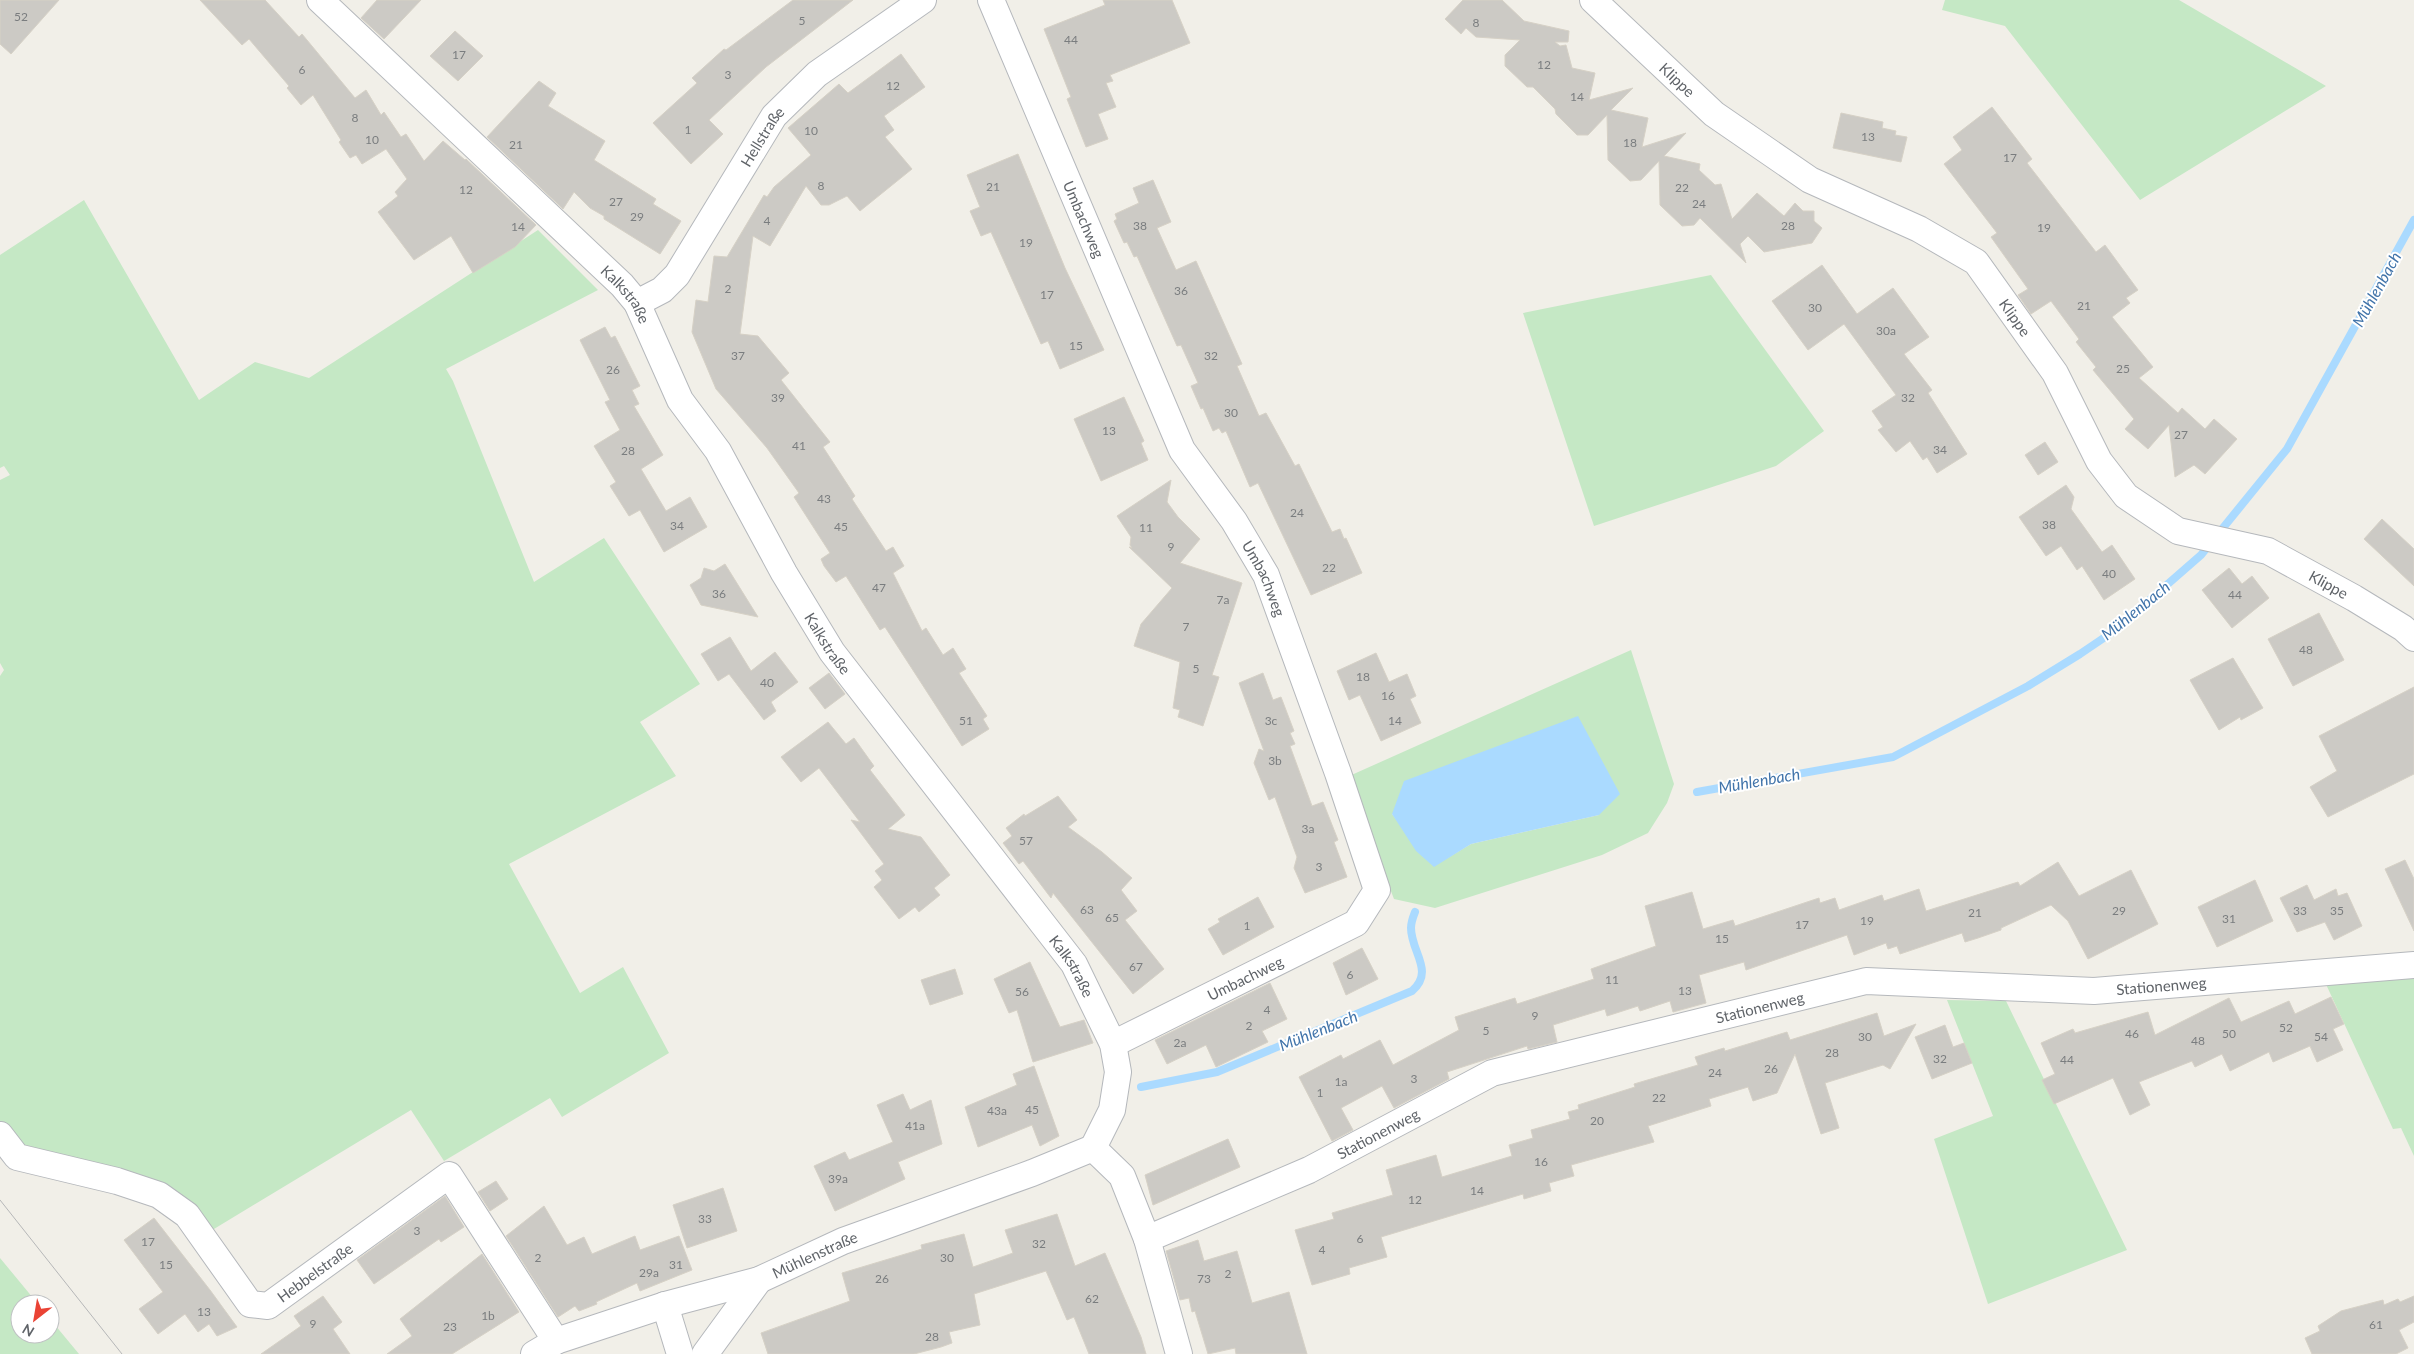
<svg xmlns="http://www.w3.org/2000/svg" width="2414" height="1354" font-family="Lato,sans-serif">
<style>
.green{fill:#c5e8c5;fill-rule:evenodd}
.water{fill:#aadaff}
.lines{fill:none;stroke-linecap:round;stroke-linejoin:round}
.stream{stroke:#aadaff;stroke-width:8}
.building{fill:#cccac5;stroke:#d6d1c6}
.street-casing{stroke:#b5b8bc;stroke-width:28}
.street{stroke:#fff;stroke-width:26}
.tram{stroke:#b6b7b8;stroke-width:1}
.labels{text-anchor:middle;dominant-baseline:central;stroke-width:4;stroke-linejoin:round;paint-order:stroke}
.number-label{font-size:12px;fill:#7a7d7f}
.street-label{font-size:15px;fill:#5f6368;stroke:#fff}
.water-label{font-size:16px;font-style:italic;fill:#4174aa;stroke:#fff}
</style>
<rect width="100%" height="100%" fill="#f1efe8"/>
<g class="green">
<polygon points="1945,0 2179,0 2326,86 2140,200 2005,26 1942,10"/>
<polygon points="84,200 199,400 255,362 309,378 538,230 598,290 446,369 453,381 534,582 604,538 700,684 640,722 676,776 509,864 580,993 623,967 669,1053 562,1117 550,1098 444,1161 411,1110 209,1232 135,1174 17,1143 0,1121 0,676 4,670 0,663 0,480 10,475 4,466 0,468 0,255"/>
<polygon points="1711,275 1824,431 1776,466 1594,526 1523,313"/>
<path d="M1631,650L1674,784L1667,803L1648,833L1602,855L1435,908L1394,899L1347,777ZM1392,814L1599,815L1471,844L1434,866Z"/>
<polygon points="2414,973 2414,1156 2401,1128 2393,1129 2324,980"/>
<polygon points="1947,1000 2006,1001 2127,1250 1988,1304 1934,1139 1993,1116"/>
<polygon points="0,1258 38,1304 20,1304 20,1334 50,1334 50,1319 79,1354 0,1354"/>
</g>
<polygon class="water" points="1578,716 1620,794 1599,815 1471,844 1434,867 1416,851 1392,814 1404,781"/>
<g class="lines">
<g class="stream">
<polyline points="1697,792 1893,757 2028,686 2080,654 2114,631 2201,555 2287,449 2414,220"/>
<path d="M1141,1087L1217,1072L1412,991C1435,971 1411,952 1411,928C1411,923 1413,917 1415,912"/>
</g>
</g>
<g class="building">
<polygon points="0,0 59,0 11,54 0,44"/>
<polygon points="200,0 265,0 299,37 302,34 355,98 366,90 381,115 384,112 401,137 406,134 424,161 443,141 465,160 466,159 536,225 515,247 473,273 451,236 414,260 378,212 398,196 395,192 407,179 386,149 362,164 356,155 350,158 339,142 341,140 313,95 301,105 287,88 289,86 249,39 242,45"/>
<polygon points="377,0 421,0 384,39 361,18"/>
<polygon points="793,0 853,0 766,67 709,120 723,134 691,164 653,123 697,83 692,78 724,49 726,50"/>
<polygon points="1103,0 1172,0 1190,43 1110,75 1113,81 1106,83 1116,107 1098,114 1108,139 1086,147 1067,99 1071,97 1044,29 1105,5"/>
<polygon points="1463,0 1502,0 1524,21 1569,31 1568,42 1555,42 1560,46 1566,45 1572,68 1595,73 1589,100 1633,88 1611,110 1648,118 1642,147 1686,133 1664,156 1700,164 1699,170 1715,185 1721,184 1732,219 1757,193 1784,216 1795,203 1803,211 1814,211 1814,221 1822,228 1812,243 1764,252 1748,236 1740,244 1746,263 1700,218 1694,225 1682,226 1660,205 1659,161 1641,180 1630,181 1608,160 1607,115 1588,135 1577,135 1556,114 1555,109 1533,87 1527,87 1505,66 1505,55 1520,40 1476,37 1466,28 1461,34 1445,19"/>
<polygon points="455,31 483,56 458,81 430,56"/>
<polygon points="901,54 925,87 884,116 894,130 885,137 912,169 860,211 847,196 829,205 821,205 806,186 770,246 753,236 740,334 758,336 789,373 781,380 830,442 823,447 855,496 852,499 886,551 893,547 904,566 893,573 922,631 926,628 943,655 953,648 966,669 959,673 987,716 983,719 989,729 962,746 885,627 880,630 846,576 836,582 824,566 821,559 830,553 794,497 799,493 767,448 716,389 692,332 696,300 708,302 714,256 727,257 764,195 767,197 774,187 811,155 788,128 839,84 848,93"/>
<polygon points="539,81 556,93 548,106 605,141 594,160 656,199 653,204 681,221 660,254 604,219 604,216 590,208 574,192 563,209 487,137"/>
<polygon points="1992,107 2032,159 2027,163 2096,252 2105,245 2138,290 2126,298 2130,303 2112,317 2153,367 2139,378 2178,413 2182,408 2205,429 2214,419 2237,439 2205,474 2194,465 2175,477 2169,425 2148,449 2125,429 2134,419 2093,370 2096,367 2076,342 2079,339 2051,301 2031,314 2018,295 2028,289 1991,237 1997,233 1944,164 1962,150 1953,137"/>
<polygon points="1841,113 1883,122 1882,128 1896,131 1895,135 1907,137 1901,162 1833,148"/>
<polygon points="1018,154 1065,268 1104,350 1060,369 1048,341 1041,344 991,232 981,236 970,211 980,207 967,175"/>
<polygon points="1153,180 1171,222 1157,228 1176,270 1196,261 1242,364 1237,366 1259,416 1266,413 1295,466 1299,464 1332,532 1340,529 1344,539 1346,538 1362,573 1311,595 1258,483 1250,487 1226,431 1222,433 1219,428 1213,431 1203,408 1201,409 1191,386 1198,383 1181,345 1177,346 1137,256 1134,257 1127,242 1124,243 1114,221 1117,219 1115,214 1139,203 1133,188"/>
<polygon points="1822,265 1857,314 1893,288 1929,337 1904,354 1932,390 1928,393 1967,454 1937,473 1927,457 1923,460 1910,441 1896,452 1878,430 1883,427 1872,411 1896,395 1844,324 1808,350 1772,301"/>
<polygon points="605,327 611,338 615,336 640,386 632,390 639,404 634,406 663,455 641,469 666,511 690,497 707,527 664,552 640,510 629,516 610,486 616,482 594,446 620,430 605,402 610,400 580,340"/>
<polygon points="1124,397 1144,441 1141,443 1148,460 1101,481 1074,419"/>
<polygon points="2045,442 2058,462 2038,475 2025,455"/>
<polygon points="1171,480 1167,502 1178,517 1200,539 1180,563 1242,583 1212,675 1219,677 1203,726 1178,717 1180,710 1173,708 1180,662 1134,646 1141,624 1172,588 1129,547 1132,548 1130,545 1131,537 1117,516"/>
<polygon points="2066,485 2074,497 2071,509 2102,552 2112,545 2135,579 2104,600 2082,566 2077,570 2061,546 2046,556 2019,517"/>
<polygon points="2382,519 2414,549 2414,586 2364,539"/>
<polygon points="725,564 758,617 701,605 690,585 701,578 704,568 714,571"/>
<polygon points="2229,568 2242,584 2252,576 2269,598 2232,628 2202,590"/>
<polygon points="2319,613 2344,660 2293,686 2268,639"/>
<polygon points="730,637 751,671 775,652 798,682 771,702 776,711 764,720 729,674 718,681 701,654"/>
<polygon points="1376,653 1389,682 1407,674 1416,696 1410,699 1421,723 1381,741 1360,695 1349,700 1337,671"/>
<polygon points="2233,658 2263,708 2241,720 2240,717 2219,730 2190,680"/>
<polygon points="829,673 845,694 825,709 809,688"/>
<polygon points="1263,673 1273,700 1281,697 1294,731 1290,733 1295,744 1290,746 1312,806 1323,802 1338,840 1334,842 1347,877 1305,893 1294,868 1297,857 1275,797 1269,800 1254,763 1259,749 1264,751 1239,683"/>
<polygon points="2414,687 2414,774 2328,817 2310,787 2337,771 2319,736"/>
<polygon points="828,722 846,744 854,738 874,766 870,770 905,815 888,829 921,837 950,875 934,888 940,895 919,912 915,907 899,919 874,887 882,880 875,871 884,864 851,820 860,822 819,768 801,782 781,757"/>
<polygon points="1058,796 1077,820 1068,827 1102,852 1132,878 1121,890 1137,911 1125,920 1164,969 1133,994 1053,893 1051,898 1023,861 1019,864 1003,843 1012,836 1006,828 1024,814 1025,816"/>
<polygon points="2405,860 2414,879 2414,931 2385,869"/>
<polygon points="2058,862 2079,896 2131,870 2158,924 2088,959 2068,921 2051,905 2001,928 2001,930 1978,938 1965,942 1962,933 1900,954 1897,946 1888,949 1886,943 1854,955 1847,935 1746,970 1744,962 1699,975 1706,1003 1673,1012 1670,1001 1640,1011 1638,1006 1607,1016 1605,1009 1553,1025 1557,1042 1528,1049 1527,1046 1447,1072 1449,1079 1394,1108 1382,1086 1341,1108 1353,1130 1332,1141 1299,1077 1341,1055 1343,1059 1380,1040 1393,1065 1459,1030 1455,1017 1515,998 1517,1004 1594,979 1591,969 1656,946 1645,906 1692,892 1703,929 1733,920 1735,926 1819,898 1820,903 1835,898 1839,910 1882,895 1884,901 1919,889 1926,911 2018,882 2020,886"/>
<polygon points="2255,880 2273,921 2217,947 2198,907"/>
<polygon points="2307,885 2314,900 2336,889 2338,896 2347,893 2362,926 2334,940 2325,922 2297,932 2280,898"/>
<polygon points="1258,897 1274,927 1223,955 1208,929 1220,922 1218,919"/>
<polygon points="1362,948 1378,979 1346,995 1333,963"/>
<polygon points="1030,962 1060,1027 1084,1020 1093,1043 1033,1062 1017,1010 1009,1013 994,979"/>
<polygon points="955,969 963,994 930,1005 921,980"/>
<polygon points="1270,983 1287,1019 1262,1031 1268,1042 1216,1067 1206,1045 1167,1064 1155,1040"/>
<polygon points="2331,997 2344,1024 2333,1029 2343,1050 2317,1062 2310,1046 2273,1062 2269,1052 2230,1071 2222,1054 2195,1067 2192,1061 2139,1082 2150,1105 2130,1115 2113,1078 2054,1104 2042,1080 2055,1074 2041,1043 2073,1029 2075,1033 2148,1012 2155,1035 2229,998 2241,1022 2289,1001 2295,1014"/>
<polygon points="1877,1013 1884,1036 1916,1024 1890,1069 1883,1065 1825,1083 1839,1128 1821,1134 1795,1054 1777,1093 1753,1101 1748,1087 1709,1099 1711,1106 1648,1126 1654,1142 1571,1165 1574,1176 1549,1183 1551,1191 1524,1199 1523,1194 1381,1237 1387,1257 1349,1268 1350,1274 1312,1285 1295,1230 1334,1219 1332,1213 1393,1195 1386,1170 1436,1155 1442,1177 1512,1156 1509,1145 1533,1138 1531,1130 1570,1119 1568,1112 1579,1109 1578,1105 1635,1087 1634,1084 1698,1065 1695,1057 1724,1048 1725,1051 1787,1032 1790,1040"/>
<polygon points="1945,1025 1953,1047 1964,1043 1972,1063 1932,1079 1915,1037"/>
<polygon points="1034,1066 1059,1136 1040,1146 1032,1125 978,1147 965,1107 1017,1085 1013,1074"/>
<polygon points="903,1094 910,1110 931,1100 942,1144 898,1162 905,1179 835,1211 814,1166 845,1152 849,1160 893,1142 877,1105"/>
<polygon points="1228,1139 1240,1167 1153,1205 1145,1175"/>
<polygon points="496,1181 508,1199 490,1211 478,1192"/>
<polygon points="723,1188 737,1231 687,1248 673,1205"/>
<polygon points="445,1196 464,1227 441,1242 439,1239 374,1284 357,1260"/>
<polygon points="544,1206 567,1245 584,1237 592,1254 635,1236 640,1250 679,1236 692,1270 640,1291 637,1283 596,1302 597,1304 579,1311 575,1306 558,1317 506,1236"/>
<polygon points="1057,1214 1075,1266 1105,1253 1141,1337 1146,1354 1089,1354 1074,1317 1067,1320 1046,1271 974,1294 980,1325 949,1332 952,1343 941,1347 914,1354 768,1354 761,1333 850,1301 842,1273 922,1249 921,1245 964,1234 973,1267 1013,1253 1005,1230"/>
<polygon points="154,1218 210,1290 237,1327 217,1336 209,1324 198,1332 185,1314 158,1334 139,1309 163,1292 124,1240"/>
<polygon points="1198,1240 1204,1261 1237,1251 1252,1303 1289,1292 1307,1354 1236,1354 1235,1348 1208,1354 1198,1321 1195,1311 1192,1312 1189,1298 1180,1300 1166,1251"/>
<polygon points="482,1254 519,1312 452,1354 387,1354 412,1336 400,1319"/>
<polygon points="323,1296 342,1322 333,1329 350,1354 261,1354 301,1326 294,1316"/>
<polygon points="2414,1296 2414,1322 2399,1330 2408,1348 2396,1354 2312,1354 2305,1338 2320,1331 2318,1326 2341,1311 2383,1300 2384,1305 2398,1299 2400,1302"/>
</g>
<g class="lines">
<defs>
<g id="street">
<path id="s1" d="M320,0L622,285L637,303L680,400L718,451L784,573L832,652L1074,964L1113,1044L1118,1072L1112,1110L1093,1148"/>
<path id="s2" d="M991,0L1182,450L1234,521L1266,575L1338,773L1377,890L1356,923L1113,1044"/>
<path id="s3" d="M1593,0L1714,114L1810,180L1919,229L1976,262L2055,373L2099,461L2126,496L2178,531L2268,551L2354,598L2403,628L2414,638"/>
<path id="s4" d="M637,303L662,290L677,275L774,116L817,74L923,0"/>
<path id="s5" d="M0,1135L17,1157L117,1181L159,1195L187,1215L250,1304L268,1306L449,1175L556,1341"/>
<polyline points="1093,1148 1122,1176 1147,1239 1179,1354"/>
<path id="s6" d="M1147,1239L1309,1170L1492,1073L1866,981L2094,991L2414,965"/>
<polyline points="665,1305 680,1354"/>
<path id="s7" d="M534,1354L556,1341L665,1305L759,1280L843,1241L1032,1173L1093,1148"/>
<polyline points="705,1354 759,1280"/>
</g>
</defs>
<use href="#street" class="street-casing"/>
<use href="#street" class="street"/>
<polyline class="tram" points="0,1200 122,1354"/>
</g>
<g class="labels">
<g class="number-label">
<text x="21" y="16">52</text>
<text x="802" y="20">5</text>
<text x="1476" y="22">8</text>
<text x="1071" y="39">44</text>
<text x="459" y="54">17</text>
<text x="1544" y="64">12</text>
<text x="302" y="69">6</text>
<text x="728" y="74">3</text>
<text x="893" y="85">12</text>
<text x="1577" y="96">14</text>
<text x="355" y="117">8</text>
<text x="688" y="129">1</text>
<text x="811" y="130">10</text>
<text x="1868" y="136">13</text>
<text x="372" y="139">10</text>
<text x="1630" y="142">18</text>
<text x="516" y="144">21</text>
<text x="2010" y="157">17</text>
<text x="821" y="185">8</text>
<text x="993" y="186">21</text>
<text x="1682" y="187">22</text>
<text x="466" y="189">12</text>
<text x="616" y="201">27</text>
<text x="1699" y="203">24</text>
<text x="637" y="216">29</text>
<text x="767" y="220">4</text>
<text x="1140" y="225">38</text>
<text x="1788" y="225">28</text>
<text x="518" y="226">14</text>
<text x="2044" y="227">19</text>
<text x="1026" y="242">19</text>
<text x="728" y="288">2</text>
<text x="1181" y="290">36</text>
<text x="1047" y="294">17</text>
<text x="2084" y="305">21</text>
<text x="1815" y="307">30</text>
<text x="1886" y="330">30a</text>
<text x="1076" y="345">15</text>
<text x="738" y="355">37</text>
<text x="1211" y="355">32</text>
<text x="2123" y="368">25</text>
<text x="613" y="369">26</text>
<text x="778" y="397">39</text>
<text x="1908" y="397">32</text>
<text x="1231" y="412">30</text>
<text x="1109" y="430">13</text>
<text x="2181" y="434">27</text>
<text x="799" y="445">41</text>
<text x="1940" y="449">34</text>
<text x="628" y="450">28</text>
<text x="824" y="498">43</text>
<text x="1297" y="512">24</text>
<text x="2049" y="524">38</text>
<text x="677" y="525">34</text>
<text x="841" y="526">45</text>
<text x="1146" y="527">11</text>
<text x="1171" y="546">9</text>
<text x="1329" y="567">22</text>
<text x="2109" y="573">40</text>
<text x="879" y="587">47</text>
<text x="719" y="593">36</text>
<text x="2235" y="594">44</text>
<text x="1223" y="599">7a</text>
<text x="1186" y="626">7</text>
<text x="2306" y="649">48</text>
<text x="1196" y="668">5</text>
<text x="1363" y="676">18</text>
<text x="767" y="682">40</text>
<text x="1388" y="695">16</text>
<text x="966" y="720">51</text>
<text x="1271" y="720">3c</text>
<text x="1395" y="720">14</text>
<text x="1275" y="760">3b</text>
<text x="1308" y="828">3a</text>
<text x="1026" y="840">57</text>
<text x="1319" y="866">3</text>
<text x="1087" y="909">63</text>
<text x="2119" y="910">29</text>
<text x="2300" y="910">33</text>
<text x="2337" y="910">35</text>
<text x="1975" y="912">21</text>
<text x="1112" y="917">65</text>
<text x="2229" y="918">31</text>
<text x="1867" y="920">19</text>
<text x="1802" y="924">17</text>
<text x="1247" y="925">1</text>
<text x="1722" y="938">15</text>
<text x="1136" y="966">67</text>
<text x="1350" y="974">6</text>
<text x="1612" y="979">11</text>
<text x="1685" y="990">13</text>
<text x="1022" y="991">56</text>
<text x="1267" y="1009">4</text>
<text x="1535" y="1015">9</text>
<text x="1249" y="1025">2</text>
<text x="2286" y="1027">52</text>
<text x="1486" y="1030">5</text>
<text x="2132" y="1033">46</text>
<text x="2229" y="1033">50</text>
<text x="1865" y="1036">30</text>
<text x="2321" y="1036">54</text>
<text x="2198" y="1040">48</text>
<text x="1180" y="1042">2a</text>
<text x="1832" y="1052">28</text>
<text x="1940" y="1058">32</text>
<text x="2067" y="1059">44</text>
<text x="1771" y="1068">26</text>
<text x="1715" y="1072">24</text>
<text x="1414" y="1078">3</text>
<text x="1341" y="1081">1a</text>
<text x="1320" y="1092">1</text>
<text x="1659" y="1097">22</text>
<text x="1032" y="1109">45</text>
<text x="997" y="1110">43a</text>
<text x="1597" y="1120">20</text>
<text x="915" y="1125">41a</text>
<text x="1541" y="1161">16</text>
<text x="838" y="1178">39a</text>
<text x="1477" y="1190">14</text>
<text x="1415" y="1199">12</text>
<text x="705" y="1218">33</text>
<text x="417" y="1230">3</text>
<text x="1360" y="1238">6</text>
<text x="148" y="1241">17</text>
<text x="1039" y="1243">32</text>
<text x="1322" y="1249">4</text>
<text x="538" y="1257">2</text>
<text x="947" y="1257">30</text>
<text x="166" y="1264">15</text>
<text x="676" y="1264">31</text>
<text x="649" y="1272">29a</text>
<text x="1228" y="1273">2</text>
<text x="882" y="1278">26</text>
<text x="1204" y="1278">73</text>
<text x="1092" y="1298">62</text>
<text x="204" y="1311">13</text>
<text x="488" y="1315">1b</text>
<text x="313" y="1323">9</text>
<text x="2376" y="1324">61</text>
<text x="450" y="1326">23</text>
<text x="932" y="1336">28</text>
</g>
<g class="street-label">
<text stroke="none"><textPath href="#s3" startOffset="116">Klippe</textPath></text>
<text stroke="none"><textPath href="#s4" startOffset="212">Hellstraße</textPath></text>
<text stroke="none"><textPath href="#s2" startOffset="238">Umbachweg</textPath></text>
<text stroke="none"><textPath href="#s1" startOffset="425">Kalkstraße</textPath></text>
<text stroke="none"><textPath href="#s3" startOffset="536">Klippe</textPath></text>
<text stroke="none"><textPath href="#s2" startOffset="642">Umbachweg</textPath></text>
<text stroke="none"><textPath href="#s3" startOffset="971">Klippe</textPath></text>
<text stroke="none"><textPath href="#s1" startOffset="830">Kalkstraße</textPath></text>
<text stroke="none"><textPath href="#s1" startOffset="1235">Kalkstraße</textPath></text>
<text transform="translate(1245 978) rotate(-26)">Umbachweg</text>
<text stroke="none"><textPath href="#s6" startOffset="1064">Stationenweg</textPath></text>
<text stroke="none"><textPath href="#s6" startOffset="659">Stationenweg</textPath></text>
<text stroke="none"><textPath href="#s6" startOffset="254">Stationenweg</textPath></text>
<text stroke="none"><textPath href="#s7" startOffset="299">Mühlenstraße</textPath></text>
<text stroke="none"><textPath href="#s5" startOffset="394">Hebbelstraße</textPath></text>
</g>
<g class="water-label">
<text transform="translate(2376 289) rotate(-61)">Mühlenbach</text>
<text transform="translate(2135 610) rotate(-39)">Mühlenbach</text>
<text transform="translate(1759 780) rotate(-10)">Mühlenbach</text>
<text transform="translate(1318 1030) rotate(-22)">Mühlenbach</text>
</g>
</g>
<g transform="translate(35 1319) rotate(211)"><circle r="24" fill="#ffffff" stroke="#bfc1c3"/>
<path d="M0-4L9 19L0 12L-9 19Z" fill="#ea4335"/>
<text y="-8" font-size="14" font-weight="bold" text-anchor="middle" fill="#5f6368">N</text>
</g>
</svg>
